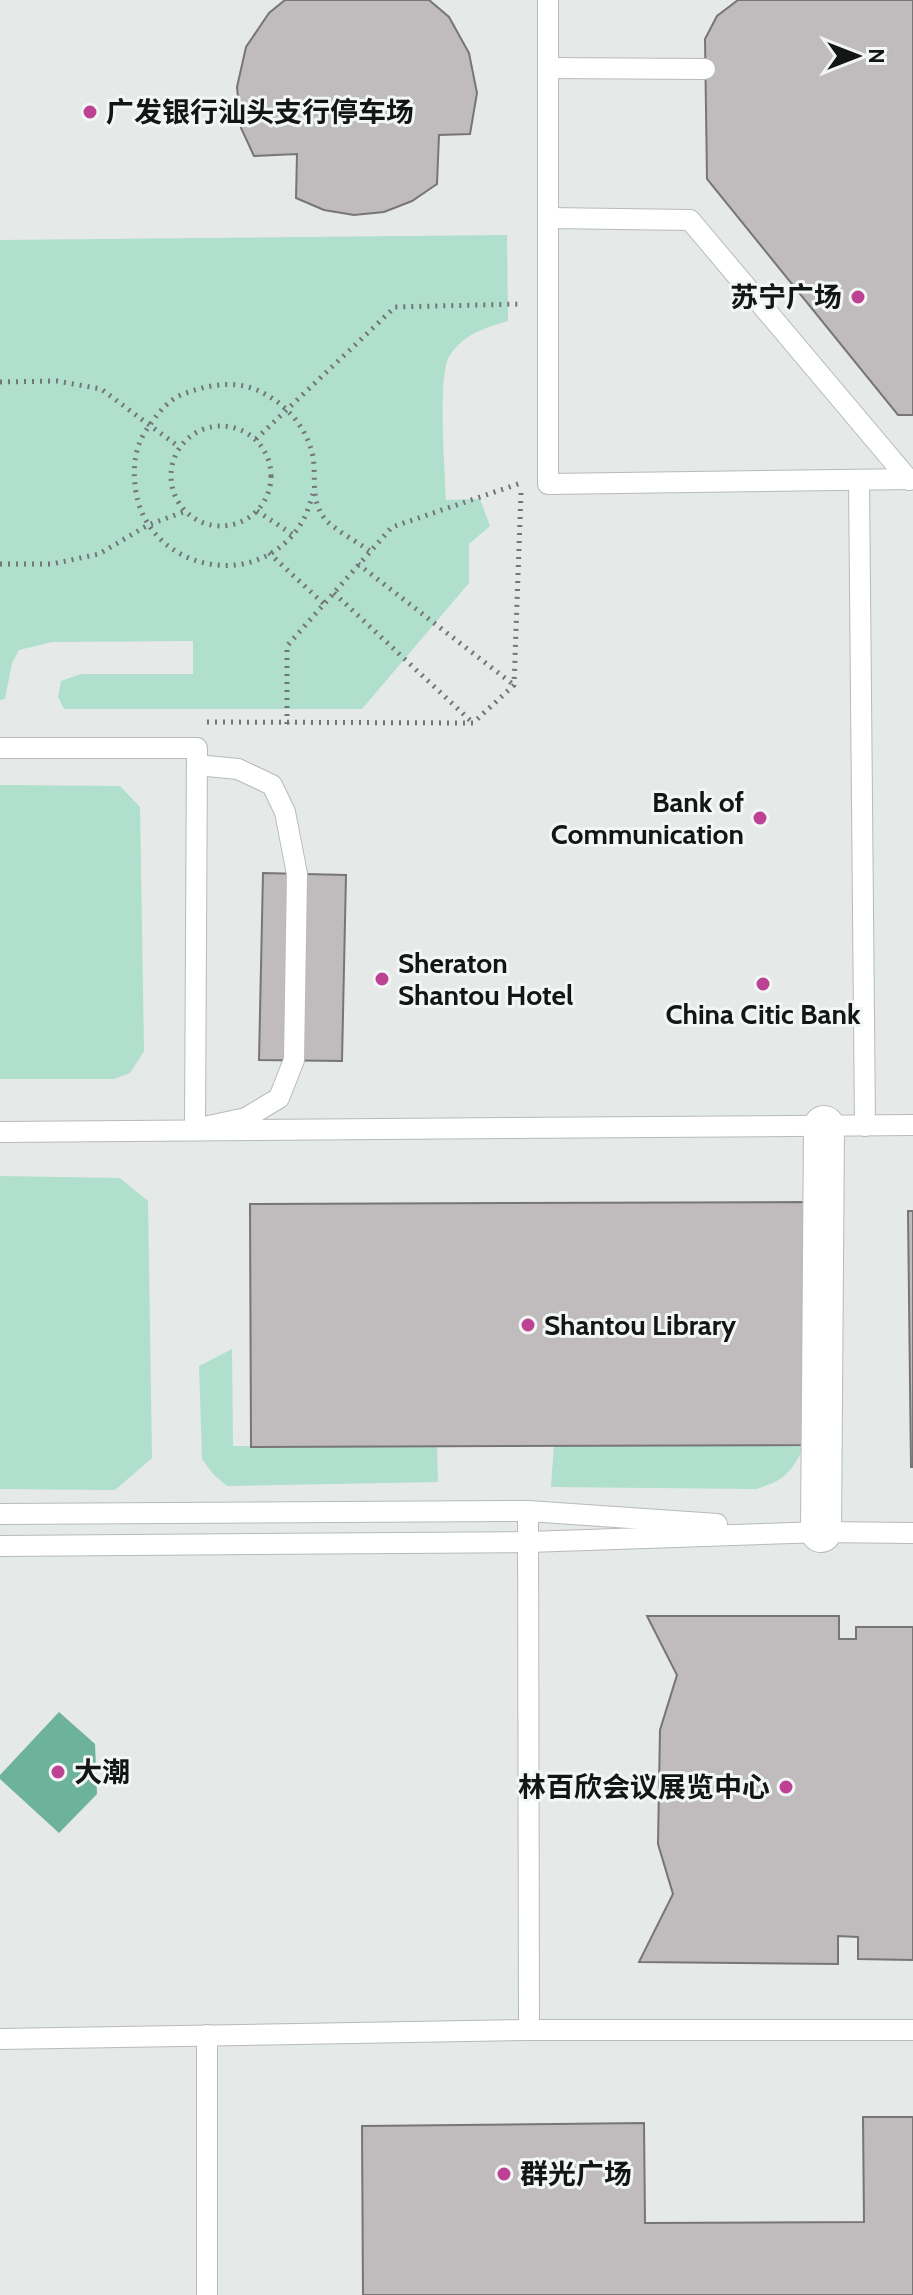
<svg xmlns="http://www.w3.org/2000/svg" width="913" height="2295" font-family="Cabin,'Noto Sans SC',sans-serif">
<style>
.green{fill:#b0dfce}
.water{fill:#6db29a}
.building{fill:#c0bcbe;stroke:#787576;stroke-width:2}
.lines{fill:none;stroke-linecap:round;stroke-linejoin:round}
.lane-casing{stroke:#b7bbba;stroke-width:22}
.street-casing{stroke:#b7bbba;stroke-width:42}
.path{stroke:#737675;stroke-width:5;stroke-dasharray:2 6;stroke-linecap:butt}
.lane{stroke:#fff;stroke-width:20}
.street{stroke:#fff;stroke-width:40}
.poi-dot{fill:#be4293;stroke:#f2f6f5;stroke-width:3}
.labels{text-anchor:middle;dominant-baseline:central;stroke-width:6;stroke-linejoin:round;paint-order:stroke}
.poi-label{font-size:28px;font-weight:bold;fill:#141615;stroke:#f2f6f5;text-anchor:start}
</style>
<rect width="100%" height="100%" fill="#e5e9e7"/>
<g class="green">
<path d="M507,235L508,321C485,328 464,334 450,355C437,374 445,472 446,500L480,499L490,526L469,544V583L362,709H64L58,697L61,681L81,674H193V641L52,642L19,650L12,663L5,699L0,700V240Z"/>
<polygon points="0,785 120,786 140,807 144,1051 130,1073 114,1079 0,1079"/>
<polygon points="0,1176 120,1178 148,1201 152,1458 115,1490 0,1489"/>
<polygon points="232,1349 233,1446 437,1446 438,1482 227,1486 213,1474 202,1459 199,1366"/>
<path d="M554,1445H805C791,1472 786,1480 756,1489L551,1487Z"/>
</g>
<polygon class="water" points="59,1712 95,1744 97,1794 59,1833 0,1779 0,1775"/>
<g class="building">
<polygon points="285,0 429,0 449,17 469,53 477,93 470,134 439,135 437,184 412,201 384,212 354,215 324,210 296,198 297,154 254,156 241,128 237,87 246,47 269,13"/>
<polygon points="738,0 913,0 913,415 898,415 707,179 705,39 717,16"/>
<polygon points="263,873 346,875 342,1061 259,1060"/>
<polygon points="805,1202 805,1445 251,1447 250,1204"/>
<polygon points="908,1211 913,1211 913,1467 911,1467"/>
<polygon points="647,1616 839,1616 839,1639 856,1639 856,1627 913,1627 913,1960 858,1959 858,1937 838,1936 838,1964 639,1962 673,1894 658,1844 660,1730 677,1675"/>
<polygon points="863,2117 913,2117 913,2295 363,2295 362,2126 644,2123 645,2223 864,2222"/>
</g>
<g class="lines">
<defs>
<g id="lane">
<polyline points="548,0 548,484 913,479"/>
<polyline points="548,68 705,69"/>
<polyline points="548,218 690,220 909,480"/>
<polyline points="859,480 865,1126"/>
<polyline points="0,748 197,748 195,1129 246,1118 279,1098 294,1060 297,874 285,812 272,785 238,769 197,765"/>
<polyline points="0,1132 913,1125"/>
<polyline points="528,1511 529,2030"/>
<polyline points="0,1514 528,1511 717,1524"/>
<polyline points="0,1546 528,1542 821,1532 913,1533"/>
<polyline points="207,2035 207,2295"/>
<polyline points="0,2039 529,2030 913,2030"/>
</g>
<polyline id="street" points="821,1532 824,1126"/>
</defs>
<use href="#lane" class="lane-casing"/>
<use href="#street" class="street-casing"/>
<g class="path">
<polyline points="0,382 57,381 101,389 179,447"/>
<circle cx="221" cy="476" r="50"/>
<polyline points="256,439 395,307 521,304"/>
<path d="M313,494C310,503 307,514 302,522C258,596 143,570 135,485C133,467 135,448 145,432C155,417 166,401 183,394C210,384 239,379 265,394C291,408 313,436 314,467C315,485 312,503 325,519C336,531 356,541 370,551"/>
<polyline points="257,511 292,534"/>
<polyline points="269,553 324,604"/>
<polyline points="0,564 52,564 99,554 148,525 186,511"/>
<polyline points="358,564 514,685"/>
<polyline points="334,593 473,723"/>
<polyline points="207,722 473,723 514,685 521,493"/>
<polyline points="287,724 287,646 392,527 521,483"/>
</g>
<use href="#lane" class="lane"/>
<use href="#street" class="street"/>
</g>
<g class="poi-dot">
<circle cx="90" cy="112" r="8"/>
<circle cx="858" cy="297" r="8"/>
<circle cx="760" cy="818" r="8"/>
<circle cx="382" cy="979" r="8"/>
<circle cx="763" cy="984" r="8"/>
<circle cx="528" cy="1325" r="8"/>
<circle cx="58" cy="1772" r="8"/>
<circle cx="786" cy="1787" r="8"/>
<circle cx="504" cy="2174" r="8"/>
</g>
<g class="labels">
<g class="poi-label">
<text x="106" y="112">广发银行汕头支行停车场</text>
<text x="842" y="297" text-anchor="end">苏宁广场</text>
<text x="744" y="802" text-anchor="end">Bank of<tspan x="744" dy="32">Communication</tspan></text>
<text x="398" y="963">Sheraton<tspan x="398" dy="32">Shantou Hotel</tspan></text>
<text x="763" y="1014" text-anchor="middle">China Citic Bank</text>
<text x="544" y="1325">Shantou Library</text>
<text x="74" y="1772">大潮</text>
<text x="770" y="1787" text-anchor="end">林百欣会议展览中心</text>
<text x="520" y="2174">群光广场</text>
</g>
</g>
<g transform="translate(857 56) rotate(90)" stroke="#f2f6f5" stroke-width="6" paint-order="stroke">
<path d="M0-6L14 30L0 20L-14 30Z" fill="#141615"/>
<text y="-12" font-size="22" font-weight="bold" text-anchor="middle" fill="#141615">N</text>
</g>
</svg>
